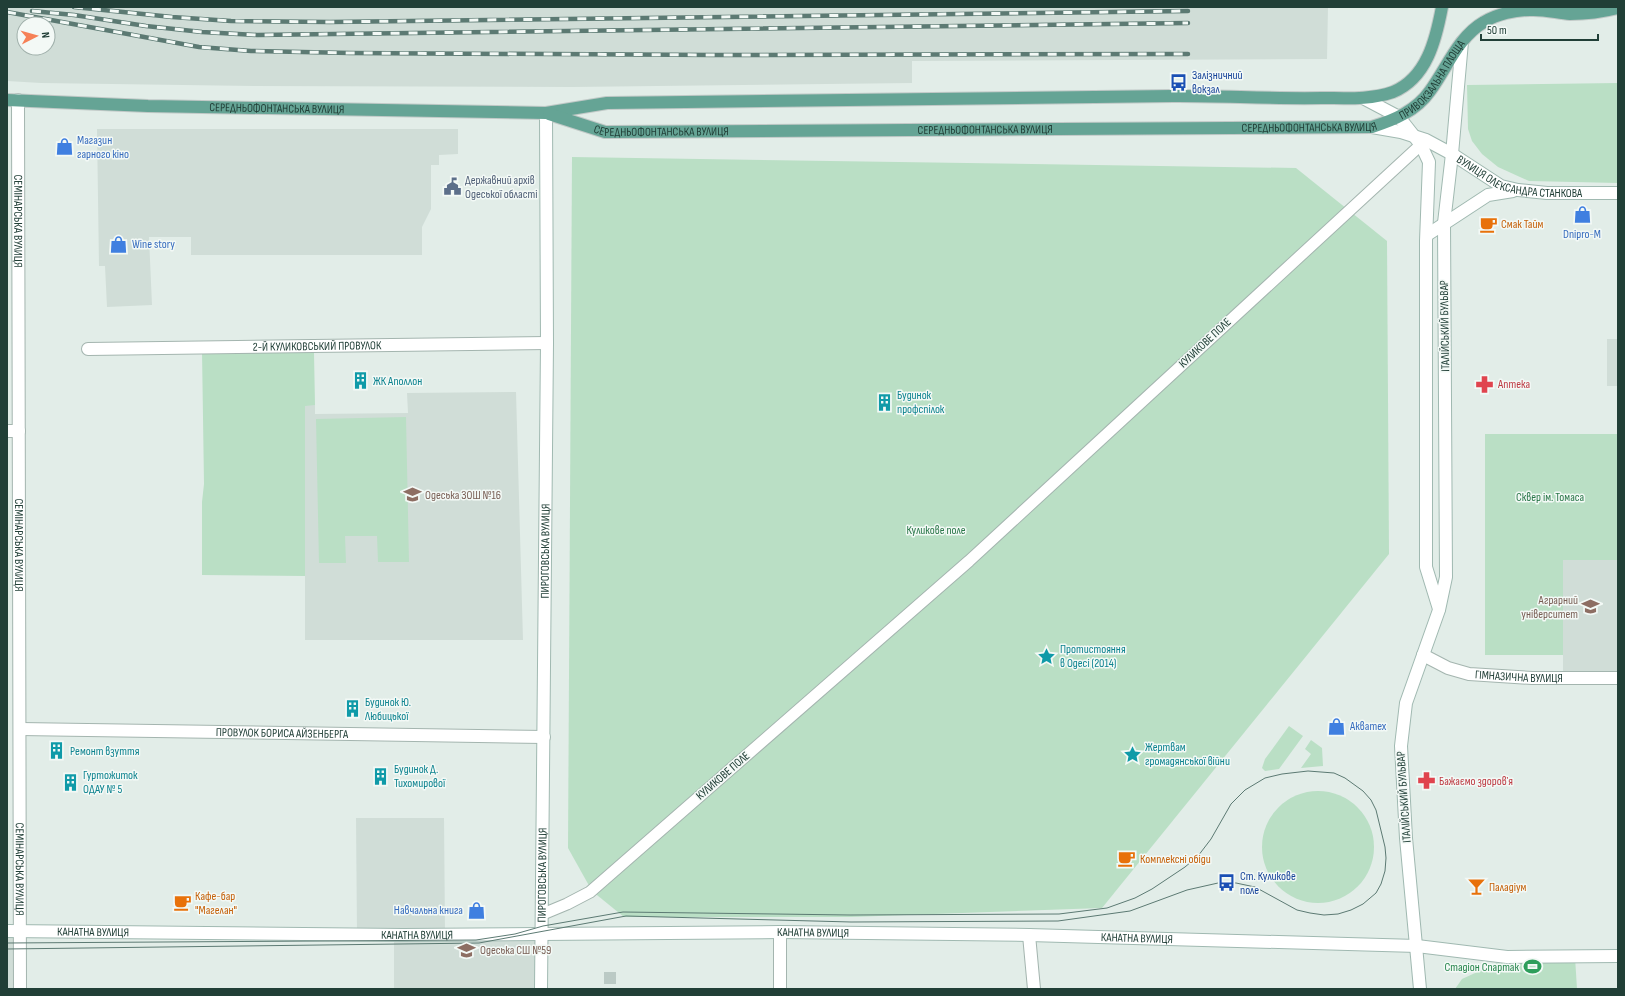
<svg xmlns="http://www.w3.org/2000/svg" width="1625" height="996" font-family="'Sofia Sans Condensed',sans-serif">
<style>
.built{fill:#d0ddd7;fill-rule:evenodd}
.green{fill:#badfc5}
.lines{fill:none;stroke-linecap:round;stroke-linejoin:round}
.tertiary-tunnel{stroke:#bbcac5;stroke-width:12;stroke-dasharray:12 6;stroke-linecap:butt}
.pedestrian-casing{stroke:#a4b5af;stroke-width:13}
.minor-casing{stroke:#a4b5af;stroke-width:14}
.tertiary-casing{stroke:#a4b5af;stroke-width:14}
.secondary-casing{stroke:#a0b9b1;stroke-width:14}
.primary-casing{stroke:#c1c9c7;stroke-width:14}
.pedestrian{stroke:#fff;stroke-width:11}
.minor{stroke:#fff;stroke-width:12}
.tertiary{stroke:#fff;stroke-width:12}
.secondary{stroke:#fff;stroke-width:12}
.primary{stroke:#65a495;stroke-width:12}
.tram{stroke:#5c7a73;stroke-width:1}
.rail-casing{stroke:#5c7a73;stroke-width:4.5}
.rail{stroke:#f3f9f6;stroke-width:3;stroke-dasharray:9;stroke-linecap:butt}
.labels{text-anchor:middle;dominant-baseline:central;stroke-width:3;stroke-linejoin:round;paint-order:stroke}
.transit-label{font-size:12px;fill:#164399;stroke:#f3f9f6;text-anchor:start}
.street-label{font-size:12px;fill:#213f37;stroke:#f3f9f6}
.shop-label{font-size:12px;fill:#366cbe;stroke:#f3f9f6;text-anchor:start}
.service-label{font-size:12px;fill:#4e5e75;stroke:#f3f9f6;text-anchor:start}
.food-label{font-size:12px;fill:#c56008;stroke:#f3f9f6;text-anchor:start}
.culture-label{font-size:12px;fill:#0d838f;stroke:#f3f9f6;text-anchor:start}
.health-label{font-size:12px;fill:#be3a42;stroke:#f3f9f6;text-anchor:start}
.education-label{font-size:12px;fill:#785e54;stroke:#f3f9f6;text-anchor:start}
.park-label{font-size:12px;fill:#2a7749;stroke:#f3f9f6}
.leisure-label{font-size:12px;fill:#27864d;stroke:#f3f9f6;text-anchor:end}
</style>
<rect width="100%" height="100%" fill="#e2ede8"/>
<g class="built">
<path d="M7,7H1328L1327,59L912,61V83L572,87L254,86L41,83L7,81ZM24,24H48V48H24Z"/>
<polygon points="97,129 458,129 458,154 439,155 439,165 431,165 431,209 422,227 422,255 191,255 191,237 149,237 152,305 107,307 105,266 99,266"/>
<rect x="1607" y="339" width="11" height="47"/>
<polygon points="516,392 523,640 305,640 305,405 315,405 315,414 408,413 407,393"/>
<polygon points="1563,559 1618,560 1618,677 1563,677"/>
<polygon points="356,818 444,818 445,933 357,933"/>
<rect x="7" y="932" width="13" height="57"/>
<rect x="394" y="936" width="146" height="53"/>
</g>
<g class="green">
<polygon points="1618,83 1618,183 1529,181 1498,167 1482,154 1472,141 1468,129 1467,85"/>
<polygon points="572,157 1296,168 1387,241 1389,554 1102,908 851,917 624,917 592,891 568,848"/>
<polygon points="202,351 314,353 315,405 305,406 305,576 202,575 202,502 204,484"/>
<polygon points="406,417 409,562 378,562 377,536 345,536 346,563 319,563 316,419"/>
<polygon points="1485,434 1618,434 1618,560 1563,560 1563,655 1485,655"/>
<polygon points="1289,726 1303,736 1279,769 1265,771 1262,768 1265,759"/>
<polygon points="1311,740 1322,748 1323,766 1301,768 1311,754 1305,749"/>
<circle cx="1318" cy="847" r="56"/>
<polygon points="1575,957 1577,989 1455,989 1462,979 1508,958"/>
</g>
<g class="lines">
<polyline class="tertiary-tunnel" points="610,972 610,989"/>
<defs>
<polyline id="pedestrian" points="543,914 567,904 590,892 969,561 1426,140"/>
<g id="minor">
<path id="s1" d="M88,349L547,343"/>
<polyline points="7,431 19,431"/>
<path id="s2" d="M1423,655L1448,668L1469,674L1532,678H1618"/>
<path id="s3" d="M20,729L544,737"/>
<polyline points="780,932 780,989"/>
<polyline points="1029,935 1034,989"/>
</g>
<g id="tertiary">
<path id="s4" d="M18,100L20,989"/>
</g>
<g id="secondary">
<polyline points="1363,98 1399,117 1421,145 1429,162 1426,241 1426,567 1439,609"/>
<path id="s5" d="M1372,127L1401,132L1426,140L1452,154L1501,186L1518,190L1547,193H1618"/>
<polyline points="1427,235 1488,195 1513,191"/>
<path id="s6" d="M7,931L403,935L780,932L1029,935L1417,946L1507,957L1618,956"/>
<path id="s7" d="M541,989L547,343L546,113"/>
<polyline points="1420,989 1406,838 1401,746 1406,703 1439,610 1446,577 1444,223 1452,154 1462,42"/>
</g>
<g id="primary">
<path id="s8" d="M7,100L148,106L546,113L607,103C797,101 988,98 1179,96C1227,96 1274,99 1322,98C1345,98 1370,100 1393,92C1427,78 1436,39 1442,7"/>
<path id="s9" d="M549,114L605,132L1372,127C1394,120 1416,111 1430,91C1447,68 1458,37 1484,22C1497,14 1515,10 1530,10C1544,9 1557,13 1570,14C1586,14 1602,12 1618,8"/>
</g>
</defs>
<use href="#pedestrian" class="pedestrian-casing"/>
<use href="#minor" class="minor-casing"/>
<use href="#tertiary" class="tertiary-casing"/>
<use href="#secondary" class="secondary-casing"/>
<use href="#primary" class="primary-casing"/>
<use href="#pedestrian" class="pedestrian"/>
<use href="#minor" class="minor"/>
<use href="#tertiary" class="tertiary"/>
<use href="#secondary" class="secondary"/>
<use href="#primary" class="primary"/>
<polyline class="tram" points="7,943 476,940 515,934 543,926 623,912 850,915 1059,914 1107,908 1135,898 1152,889 1185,867 1198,856 1211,839 1231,804 1245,790 1265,778 1282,774 1308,771 1334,773 1345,778 1363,791 1371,800 1376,810 1385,847 1386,858 1385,871 1381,884 1376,893 1363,904 1351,910 1338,914 1324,915 1310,913 1297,910 1255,887 1236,883 1218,883 1187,890 1130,911 1058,921 851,922 626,916 479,943 7,949"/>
<defs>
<g id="rail">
<polyline points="74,7 172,17 231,21 330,22 1188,11"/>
<polyline points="32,11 74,15 146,26 202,32 257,35 1188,23"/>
<polyline points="7,12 199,47 251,51 350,53 714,55 1188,54"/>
</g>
</defs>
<use href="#rail" class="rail-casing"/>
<use href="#rail" class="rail"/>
</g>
<defs>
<symbol id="bus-bare" viewBox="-9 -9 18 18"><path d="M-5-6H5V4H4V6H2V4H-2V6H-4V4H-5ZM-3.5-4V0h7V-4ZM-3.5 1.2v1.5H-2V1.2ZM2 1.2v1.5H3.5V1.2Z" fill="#1a4fb4" stroke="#f3f9f6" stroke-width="2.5" paint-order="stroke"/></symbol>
<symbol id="shop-bare" viewBox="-9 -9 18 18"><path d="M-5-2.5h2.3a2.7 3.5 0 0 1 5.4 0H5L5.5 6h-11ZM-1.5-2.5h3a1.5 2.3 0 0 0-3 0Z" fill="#3f7fe0" stroke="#f3f9f6" stroke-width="2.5" paint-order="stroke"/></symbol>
<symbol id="civic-bare" viewBox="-9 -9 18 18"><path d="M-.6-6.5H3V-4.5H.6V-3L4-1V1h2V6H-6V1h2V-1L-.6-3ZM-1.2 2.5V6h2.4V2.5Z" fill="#5c6f8a" stroke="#f3f9f6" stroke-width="2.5" paint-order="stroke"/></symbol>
<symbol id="cafe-bare" viewBox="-9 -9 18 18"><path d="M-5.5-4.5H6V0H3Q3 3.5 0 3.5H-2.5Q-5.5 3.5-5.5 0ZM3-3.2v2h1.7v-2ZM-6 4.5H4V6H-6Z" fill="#e8710a" stroke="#f3f9f6" stroke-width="2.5" paint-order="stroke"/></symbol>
<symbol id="building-bare" viewBox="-9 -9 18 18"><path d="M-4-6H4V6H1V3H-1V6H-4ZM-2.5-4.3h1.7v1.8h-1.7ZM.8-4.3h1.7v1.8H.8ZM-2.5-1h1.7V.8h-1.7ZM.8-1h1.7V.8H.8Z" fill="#0f9aa8" stroke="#f3f9f6" stroke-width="2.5" paint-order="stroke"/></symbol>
<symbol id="pharmacy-bare" viewBox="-9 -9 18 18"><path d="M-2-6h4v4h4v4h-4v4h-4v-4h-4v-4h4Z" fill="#e0444e" stroke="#f3f9f6" stroke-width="2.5" paint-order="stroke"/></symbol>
<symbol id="school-bare" viewBox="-9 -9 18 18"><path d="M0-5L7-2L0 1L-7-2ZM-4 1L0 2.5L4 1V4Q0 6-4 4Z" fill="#8d6e63" stroke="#f3f9f6" stroke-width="2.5" paint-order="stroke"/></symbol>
<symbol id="university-bare" viewBox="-9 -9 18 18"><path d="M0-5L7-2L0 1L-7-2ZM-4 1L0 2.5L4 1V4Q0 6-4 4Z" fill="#8d6e63" stroke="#f3f9f6" stroke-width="2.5" paint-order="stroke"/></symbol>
<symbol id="sight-bare" viewBox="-9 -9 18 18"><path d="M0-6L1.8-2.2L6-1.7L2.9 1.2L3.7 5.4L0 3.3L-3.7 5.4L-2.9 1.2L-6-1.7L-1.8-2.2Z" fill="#0f9aa8" stroke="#f3f9f6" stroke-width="2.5" paint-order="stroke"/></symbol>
<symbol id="bar-bare" viewBox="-9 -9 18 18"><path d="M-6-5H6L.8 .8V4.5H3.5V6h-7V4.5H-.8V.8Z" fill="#e8710a" stroke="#f3f9f6" stroke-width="2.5" paint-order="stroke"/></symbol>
<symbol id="stadium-bare" viewBox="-9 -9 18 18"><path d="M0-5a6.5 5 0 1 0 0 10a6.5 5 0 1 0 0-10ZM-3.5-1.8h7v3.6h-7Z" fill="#2e9e5b" stroke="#f3f9f6" stroke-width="2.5" paint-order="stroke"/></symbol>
</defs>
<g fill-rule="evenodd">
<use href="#bus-bare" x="1166" y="70" width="25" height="25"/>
<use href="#shop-bare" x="52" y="134" width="25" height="25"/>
<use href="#civic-bare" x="440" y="174" width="25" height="25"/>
<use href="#shop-bare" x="1570" y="202" width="25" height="25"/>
<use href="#cafe-bare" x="1476" y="212" width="25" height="25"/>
<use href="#shop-bare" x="106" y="232" width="25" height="25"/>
<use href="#building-bare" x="348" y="368" width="25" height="25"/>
<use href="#pharmacy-bare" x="1472" y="372" width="25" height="25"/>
<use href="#building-bare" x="872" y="390" width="25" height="25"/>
<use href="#school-bare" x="400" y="482" width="25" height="25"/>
<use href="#university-bare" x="1578" y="594" width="25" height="25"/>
<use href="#sight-bare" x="1034" y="644" width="25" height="25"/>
<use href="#building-bare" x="340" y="696" width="25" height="25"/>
<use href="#shop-bare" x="1324" y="714" width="25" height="25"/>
<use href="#building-bare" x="44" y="738" width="25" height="25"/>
<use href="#sight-bare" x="1120" y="742" width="25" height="25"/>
<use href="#building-bare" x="368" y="764" width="25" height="25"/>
<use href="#pharmacy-bare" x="1414" y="768" width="25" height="25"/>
<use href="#building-bare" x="58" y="770" width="25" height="25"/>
<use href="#cafe-bare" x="1114" y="846" width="25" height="25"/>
<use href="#bus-bare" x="1214" y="870" width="25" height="25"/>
<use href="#bar-bare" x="1464" y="874" width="25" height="25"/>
<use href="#cafe-bare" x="170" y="890" width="25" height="25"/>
<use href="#shop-bare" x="464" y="898" width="25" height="25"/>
<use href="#school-bare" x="454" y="938" width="25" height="25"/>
<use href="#stadium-bare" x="1520" y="954" width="25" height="25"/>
</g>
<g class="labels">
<g class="transit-label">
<text x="1192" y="75">Залізничний<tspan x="1192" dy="14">вокзал</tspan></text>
<text x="1240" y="876">Ст. Куликове<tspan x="1240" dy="14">поле</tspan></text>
</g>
<g class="street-label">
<text stroke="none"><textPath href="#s9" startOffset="905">ПРИВОКЗАЛЬНА ПЛОЩА</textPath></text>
<text stroke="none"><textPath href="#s8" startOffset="270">СЕРЕДНЬОФОНТАНСЬКА ВУЛИЦЯ</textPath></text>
<text stroke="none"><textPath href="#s9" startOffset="763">СЕРЕДНЬОФОНТАНСЬКА ВУЛИЦЯ</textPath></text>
<text stroke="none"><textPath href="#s9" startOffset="115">СЕРЕДНЬОФОНТАНСЬКА ВУЛИЦЯ</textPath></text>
<text stroke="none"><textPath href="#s9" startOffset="439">СЕРЕДНЬОФОНТАНСЬКА ВУЛИЦЯ</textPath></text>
<text stroke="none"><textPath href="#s5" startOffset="159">ВУЛИЦЯ ОЛЕКСАНДРА СТАНКОВА</textPath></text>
<text stroke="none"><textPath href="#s4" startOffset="121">СЕМІНАРСЬКА ВУЛИЦЯ</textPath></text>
<text transform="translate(1445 326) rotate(-91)">ІТАЛІЙСЬКИЙ БУЛЬВАР</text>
<text transform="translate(1205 343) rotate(-43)">КУЛИКОВЕ ПОЛЕ</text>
<text stroke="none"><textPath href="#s1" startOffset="229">2-Й КУЛИКОВСЬКИЙ ПРОВУЛОК</textPath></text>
<text stroke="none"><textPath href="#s4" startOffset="445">СЕМІНАРСЬКА ВУЛИЦЯ</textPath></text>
<text stroke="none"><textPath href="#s7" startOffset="438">ПИРОГОВСЬКА ВУЛИЦЯ</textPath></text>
<text stroke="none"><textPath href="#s2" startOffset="100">ГІМНАЗИЧНА ВУЛИЦЯ</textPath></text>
<text stroke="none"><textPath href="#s3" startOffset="262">ПРОВУЛОК БОРИСА АЙЗЕНБЕРГА</textPath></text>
<text transform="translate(723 776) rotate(-41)">КУЛИКОВЕ ПОЛЕ</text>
<text transform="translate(1404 797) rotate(-94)">ІТАЛІЙСЬКИЙ БУЛЬВАР</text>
<text stroke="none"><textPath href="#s4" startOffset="769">СЕМІНАРСЬКА ВУЛИЦЯ</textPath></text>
<text stroke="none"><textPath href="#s7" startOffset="114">ПИРОГОВСЬКА ВУЛИЦЯ</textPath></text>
<text stroke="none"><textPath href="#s6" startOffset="86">КАНАТНА ВУЛИЦЯ</textPath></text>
<text stroke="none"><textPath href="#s6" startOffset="806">КАНАТНА ВУЛИЦЯ</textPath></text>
<text stroke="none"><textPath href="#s6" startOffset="410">КАНАТНА ВУЛИЦЯ</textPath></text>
<text stroke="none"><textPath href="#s6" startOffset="1130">КАНАТНА ВУЛИЦЯ</textPath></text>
</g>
<g class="shop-label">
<text x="77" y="140">Магазин<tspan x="77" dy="14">гарного кіно</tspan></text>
<text x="1582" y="234" text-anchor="middle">Dnipro-M</text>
<text x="132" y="244">Wine story</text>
<text x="1350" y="726">Акватех</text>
<text x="463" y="910" text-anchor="end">Навчальна книга</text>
</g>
<g class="service-label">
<text x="465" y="180">Державний архів<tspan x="465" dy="14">Одеської області</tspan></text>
</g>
<g class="food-label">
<text x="1501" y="224">Смак Тайм</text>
<text x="1140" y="859">Комплексні обіди</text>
<text x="1489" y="887">Паладіум</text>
<text x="195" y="896">Кафе-бар<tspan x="195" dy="14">"Магелан"</tspan></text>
</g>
<g class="culture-label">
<text x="373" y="381">ЖК Аполлон</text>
<text x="897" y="395">Будинок<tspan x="897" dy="14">профспілок</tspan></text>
<text x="1060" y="649">Протистояння<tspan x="1060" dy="14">в Одесі (2014)</tspan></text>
<text x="365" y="702">Будинок Ю.<tspan x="365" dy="14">Любицької</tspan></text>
<text x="1145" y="747">Жертвам<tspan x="1145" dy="14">громадянської війни</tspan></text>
<text x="70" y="751">Ремонт взуття</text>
<text x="394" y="769">Будинок Д.<tspan x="394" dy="14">Тихомирової</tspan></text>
<text x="83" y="775">Гуртожиток<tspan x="83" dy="14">ОДАУ № 5</tspan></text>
</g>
<g class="health-label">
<text x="1498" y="384">Аптека</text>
<text x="1439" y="781">Бажаємо здоровʼя</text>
</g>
<g class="education-label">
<text x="425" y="495">Одеська ЗОШ №16</text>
<text x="1578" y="600" text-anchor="end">Аграрний<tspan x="1578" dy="14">університет</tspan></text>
<text x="480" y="950">Одеська CШ №59</text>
</g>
<g class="park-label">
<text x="1550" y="497">Сквер ім. Томаса</text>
<text x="936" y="530">Куликове поле</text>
</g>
<g class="leisure-label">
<text x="1519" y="967">Стадіон Спартак</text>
</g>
</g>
<rect width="1625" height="996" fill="none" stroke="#213f37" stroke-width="16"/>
<g transform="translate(36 36) rotate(84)"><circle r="19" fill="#f3f9f6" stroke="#9fafaa"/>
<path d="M0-3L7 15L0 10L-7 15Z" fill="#f68157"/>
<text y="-6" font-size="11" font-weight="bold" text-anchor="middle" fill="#213f37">N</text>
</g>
<path d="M1481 34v6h117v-6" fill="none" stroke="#213f37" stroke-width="2"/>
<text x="1487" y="34" font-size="12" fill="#213f37" stroke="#f3f9f6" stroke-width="3" paint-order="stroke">50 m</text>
</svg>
